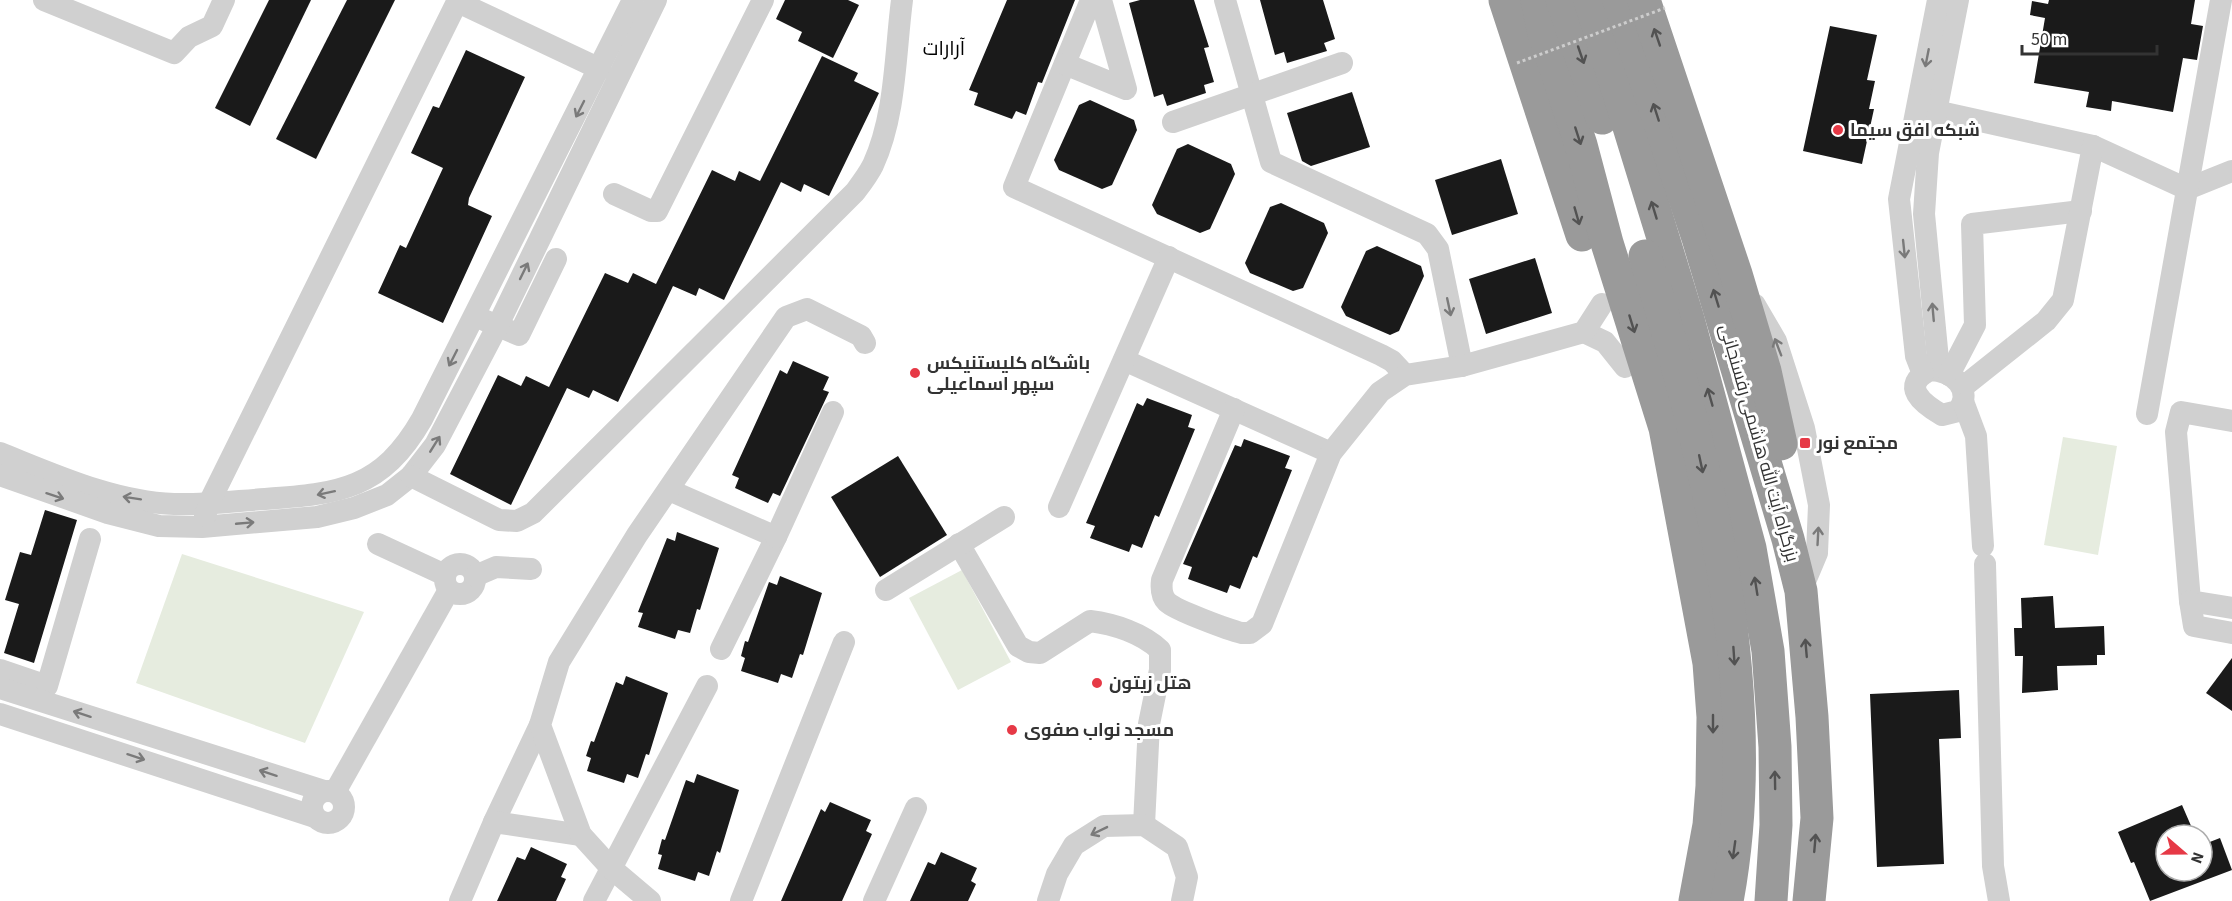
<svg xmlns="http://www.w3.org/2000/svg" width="2232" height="901" font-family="'Source Sans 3',Cairo,sans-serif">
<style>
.green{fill:#e6ecdf}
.building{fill:#1a1a1a}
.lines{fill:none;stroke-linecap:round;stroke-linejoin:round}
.minor{stroke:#d0d0d0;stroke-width:22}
.highway{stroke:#9a9a9a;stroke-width:33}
.path-bridge{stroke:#cdcdcd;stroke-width:3;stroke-dasharray:3 3;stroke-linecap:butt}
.oneway{stroke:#525252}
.oneway2{stroke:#7a7a7a}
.poi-dot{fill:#e63946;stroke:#fff;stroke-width:2}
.labels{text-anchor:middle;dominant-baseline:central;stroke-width:6;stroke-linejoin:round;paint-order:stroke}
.poi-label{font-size:18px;font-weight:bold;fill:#333;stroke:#fff;text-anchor:start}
.street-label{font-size:18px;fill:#333;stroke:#fff}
.neighbourhood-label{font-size:20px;fill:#000;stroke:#fff}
</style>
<rect width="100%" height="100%" fill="#fff"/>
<g class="green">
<polygon points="2063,437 2117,446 2098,555 2044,545"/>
<polygon points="182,554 364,612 305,743 136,683"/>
<polygon points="962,570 1011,662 958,690 909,598"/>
</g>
<g class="building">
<polygon points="269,0 311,0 250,126 215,108"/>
<polygon points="347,0 395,0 316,159 276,139"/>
<polygon points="785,0 848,0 859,5 833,58 798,41 802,32 776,19"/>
<polygon points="1007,0 1075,0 1042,83 1038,82 1026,115 1016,111 1012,119 974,105 978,93 969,90"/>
<polygon points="1140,0 1194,0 1209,47 1204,48 1214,82 1204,85 1206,93 1167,106 1163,94 1154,97 1129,3"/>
<polygon points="1260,0 1323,0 1335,39 1324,43 1327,51 1287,63 1284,52 1275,55"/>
<polygon points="2049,0 2195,0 2191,24 2203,26 2197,60 2183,58 2173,112 2112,101 2111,111 2086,107 2089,92 2034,83 2045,18 2030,15 2032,1 2048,4"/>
<polygon points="1830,26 1877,35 1867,80 1875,81 1869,109 1874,109 1862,164 1803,151"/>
<polygon points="466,50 525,77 469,198 468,205 492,216 443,323 378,293 400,245 406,248 443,168 411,153 433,106 439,108"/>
<polygon points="822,56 858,73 854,81 879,93 829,196 804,184 801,192 781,182 724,300 699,288 696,296 673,286 618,402 593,390 589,398 567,388 511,505 450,474 498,375 521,386 526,376 549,387 605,273 628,283 633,273 656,284 712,170 735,181 739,171 760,181"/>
<polygon points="1352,92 1370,147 1311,166 1302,161 1287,113"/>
<polygon points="1090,100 1134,120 1137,130 1112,185 1102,189 1059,170 1054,160 1079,105"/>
<polygon points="1188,144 1231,164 1235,174 1210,229 1200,233 1157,214 1152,205 1177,149"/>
<polygon points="1501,159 1518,214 1452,235 1435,180"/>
<polygon points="1281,203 1324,223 1328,233 1303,288 1293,291 1250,273 1245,263 1270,207"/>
<polygon points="1377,246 1421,266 1424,276 1399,331 1390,335 1346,316 1341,307 1366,251"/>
<polygon points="1535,258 1552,313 1486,334 1469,279"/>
<polygon points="793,361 829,377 823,390 829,392 780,496 773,493 768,503 735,488 739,478 732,475 780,370 787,374"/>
<polygon points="1147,398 1192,415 1188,427 1195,429 1159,517 1155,515 1142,548 1132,544 1129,552 1090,538 1095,526 1086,523 1137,403 1143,406"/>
<polygon points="1244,439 1290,456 1285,468 1292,470 1257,558 1253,556 1240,589 1230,585 1227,593 1188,579 1192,567 1183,564 1235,445 1241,447"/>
<polygon points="898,456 947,535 880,577 831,497"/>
<polygon points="45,510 77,520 34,663 4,653 19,604 5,600 20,552 31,555"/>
<polygon points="677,532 719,548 700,610 697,609 690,633 678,630 675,639 638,627 643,613 638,612 667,538 675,541"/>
<polygon points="780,576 822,593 803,655 800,654 792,678 781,674 778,683 741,671 745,658 741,656 745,641 748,642 769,582 777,585"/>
<polygon points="2053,596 2055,628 2104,626 2105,655 2097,655 2097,665 2057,666 2058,690 2022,693 2023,656 2015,656 2014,628 2022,628 2021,598"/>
<polygon points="2232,658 2232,711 2206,693"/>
<polygon points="626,676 668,693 649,755 646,754 638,778 627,774 624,783 587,771 591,758 586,756 591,741 594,742 616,682 623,685"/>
<polygon points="1959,690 1961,738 1939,739 1944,864 1877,867 1870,694"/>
<polygon points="697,774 739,790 720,853 717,851 709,876 698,872 695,881 658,869 662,855 658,854 662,839 665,840 686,780 694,783"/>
<polygon points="830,802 871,820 866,831 872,834 842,901 781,901 821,809 825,812"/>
<polygon points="2182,805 2195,835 2166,835 2166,871 2202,871 2202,845 2220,838 2232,870 2150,901 2134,862 2131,863 2118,832"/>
<polygon points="531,847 567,864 561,877 566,879 556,901 497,901 517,857 525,860"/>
<polygon points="941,852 977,868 971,881 976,884 968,901 910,901 928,862 935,865"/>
</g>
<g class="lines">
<g class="minor">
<polyline points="44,0 174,53 189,37 212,26 224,0"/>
<polyline points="1091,0 1014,187 1381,355 1392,361 1405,375"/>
<polyline points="1225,0 1271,162 1427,234 1438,249 1462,366"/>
<polyline points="458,2 600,69"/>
<polyline points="1065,64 1126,89 1101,0"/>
<polyline points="1922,108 2093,146 2187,189 2232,171"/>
<polyline points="1173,122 1342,63"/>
<polyline points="614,194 651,211 657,211 763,0"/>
<polyline points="1755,305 1776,341 1804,428 1819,505 1817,553 1801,591"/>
<polyline points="484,320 519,335 556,259"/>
<polyline points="1584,332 1605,342 1625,367"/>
<polyline points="1124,360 1331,453"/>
<path d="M1930,370C1953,370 1974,390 1958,411L1942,415C1923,404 1899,386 1930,370Z"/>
<polyline points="1939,370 1924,214 1928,153 1958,0"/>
<polyline points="1923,374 1916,356 1899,199 1938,0"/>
<polyline points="1949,375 1975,325 1972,224 2081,211"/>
<polyline points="1963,387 2046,321 2063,300 2093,146"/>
<polyline points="1964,404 1976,436 1983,546"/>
<path d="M1234,409L1162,580C1161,588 1161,596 1167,602C1175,610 1229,630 1242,633H1250L1262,624L1331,453L1380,392L1405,375L1462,366L1584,332L1602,304"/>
<polyline points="2147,414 2221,0"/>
<polyline points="2232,421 2181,412 2176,432 2190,601 2232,608"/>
<path d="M0,453C55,475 114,502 174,504C204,505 235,501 265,499C339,494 382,489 422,419L633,0"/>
<polyline points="0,475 108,513 159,526 202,527 317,517 354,508 387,495 411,476 435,445 498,325 656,0"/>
<path d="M411,476L499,520L517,521L533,513L855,192C861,184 868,175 873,165C896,115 895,54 902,0"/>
<polyline points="669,490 776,537 721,649"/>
<polyline points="1059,507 1169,257"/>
<polyline points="205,516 209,503 458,0"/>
<polyline points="776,537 833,412"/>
<polyline points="378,544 445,575"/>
<path d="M959,544L1018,646L1029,652L1040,653L1090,621C1114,624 1142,633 1160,650V670L1149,724L1144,825"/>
<circle cx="460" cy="579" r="15"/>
<polyline points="1985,564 1993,866 1999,901"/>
<polyline points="475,576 496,567 531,569"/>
<polyline points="886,590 1004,517"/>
<polyline points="2190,601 2194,626 2232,633"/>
<polyline points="0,670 47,686 90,539"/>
<polyline points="0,688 324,791"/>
<polyline points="0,714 315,817"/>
<circle cx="328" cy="807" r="16"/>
<polyline points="335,792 449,590"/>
<polyline points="494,822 540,725"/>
<polyline points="460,901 494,822 581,835"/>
<polyline points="594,901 707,686"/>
<polyline points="650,901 611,868 581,835 540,725 559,662 637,535 786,317 807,309 861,336 865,343"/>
<polyline points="741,901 844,642"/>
<polyline points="874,901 916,808"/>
<polyline points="1048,901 1057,874 1074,845 1104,826 1144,825 1177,847 1187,877 1182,901"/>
</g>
<g class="highway">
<polyline points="1505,0 1582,235"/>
<polyline points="1537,0 1543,30 1581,145 1607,243 1665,428 1709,663 1713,717 1712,786 1709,825 1695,901"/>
<polyline points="1562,0 1602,118"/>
<polyline points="1590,0 1688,319 1750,548 1768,651 1775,747 1776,825 1771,901"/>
<polyline points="1619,0 1698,238 1788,539 1801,591 1812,717 1817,818 1809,901"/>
<polyline points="1644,0 1736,274 1765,371 1781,444"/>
<path d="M1645,256C1707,455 1766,693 1727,901"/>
</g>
<polyline class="path-bridge" points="1517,63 1665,8"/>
</g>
<defs><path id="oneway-shaft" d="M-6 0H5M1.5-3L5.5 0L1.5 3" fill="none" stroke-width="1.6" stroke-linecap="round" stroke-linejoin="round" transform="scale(1.5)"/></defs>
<g class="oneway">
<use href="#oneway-shaft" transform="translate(1657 37) rotate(-109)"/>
<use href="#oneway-shaft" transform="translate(1581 55) rotate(71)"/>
<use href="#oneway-shaft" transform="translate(1656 112) rotate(-108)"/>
<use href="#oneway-shaft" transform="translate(1578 136) rotate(72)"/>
<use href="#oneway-shaft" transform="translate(1654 210) rotate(-107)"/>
<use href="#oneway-shaft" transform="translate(1577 216) rotate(74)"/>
<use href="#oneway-shaft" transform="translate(1716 298) rotate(-107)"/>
<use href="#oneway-shaft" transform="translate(1632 324) rotate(73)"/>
<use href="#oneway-shaft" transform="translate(1710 397) rotate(-106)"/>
<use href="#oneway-shaft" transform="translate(1701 464) rotate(78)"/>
<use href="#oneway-shaft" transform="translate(1756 586) rotate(-99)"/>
<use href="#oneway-shaft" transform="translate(1806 648) rotate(-95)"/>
<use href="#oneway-shaft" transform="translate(1734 656) rotate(86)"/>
<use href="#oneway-shaft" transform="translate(1713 724) rotate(90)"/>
<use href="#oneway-shaft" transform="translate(1775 780) rotate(-91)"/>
<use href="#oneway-shaft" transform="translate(1815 843) rotate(-85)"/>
<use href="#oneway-shaft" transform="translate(1734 850) rotate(98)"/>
</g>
<g class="oneway2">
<use href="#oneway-shaft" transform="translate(1927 58) rotate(101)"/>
<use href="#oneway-shaft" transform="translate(580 109) rotate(117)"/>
<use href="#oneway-shaft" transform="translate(1904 249) rotate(84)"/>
<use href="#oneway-shaft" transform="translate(524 271) rotate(-64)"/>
<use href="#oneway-shaft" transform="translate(1449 307) rotate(78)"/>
<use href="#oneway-shaft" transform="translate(1933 312) rotate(-95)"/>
<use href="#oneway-shaft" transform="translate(1778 347) rotate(-111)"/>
<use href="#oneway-shaft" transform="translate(453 358) rotate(117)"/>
<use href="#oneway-shaft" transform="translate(435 444) rotate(-58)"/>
<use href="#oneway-shaft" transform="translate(326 493) rotate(168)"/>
<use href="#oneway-shaft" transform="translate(55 496) rotate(18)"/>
<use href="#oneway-shaft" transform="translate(132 498) rotate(-171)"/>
<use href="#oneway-shaft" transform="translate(245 523) rotate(-5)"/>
<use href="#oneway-shaft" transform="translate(1818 536) rotate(-87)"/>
<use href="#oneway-shaft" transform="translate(82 714) rotate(-162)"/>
<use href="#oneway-shaft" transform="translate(136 757) rotate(18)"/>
<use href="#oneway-shaft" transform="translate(268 773) rotate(-162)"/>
<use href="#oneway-shaft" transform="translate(1099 831) rotate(154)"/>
</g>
<g class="poi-dot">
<circle cx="1838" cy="130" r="6"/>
<circle cx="915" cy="373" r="6"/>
<rect x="1799" y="437" width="12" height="12" rx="3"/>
<circle cx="1097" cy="683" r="6"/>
<circle cx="1012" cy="730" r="6"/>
</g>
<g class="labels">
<g class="poi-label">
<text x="1850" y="130">شبکه افق سیما</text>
<text x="927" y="363">باشگاه کلیستنیکس<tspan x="927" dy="21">سپهر اسماعیلی</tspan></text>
<text x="1817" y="443">مجتمع نور</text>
<text x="1109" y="683">هتل زیتون</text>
<text x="1024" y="730">مسجد نواب صفوی</text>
</g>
<g class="street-label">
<text transform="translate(1759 443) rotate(74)">بزرگراه آیت الله هاشمی رفسنجانی</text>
</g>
<g class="neighbourhood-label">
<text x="944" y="49">آرارات</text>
</g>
</g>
<g transform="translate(2184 853) rotate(110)"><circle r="28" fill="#ffffff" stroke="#adadad" stroke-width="1.5"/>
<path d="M0-4.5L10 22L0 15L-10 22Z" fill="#e63946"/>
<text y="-9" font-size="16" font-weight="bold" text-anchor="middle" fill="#333333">N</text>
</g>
<path d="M2022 45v9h135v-9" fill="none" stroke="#333333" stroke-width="3"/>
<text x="2031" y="45" font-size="18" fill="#333333" stroke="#ffffff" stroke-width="4.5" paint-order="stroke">50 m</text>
</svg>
